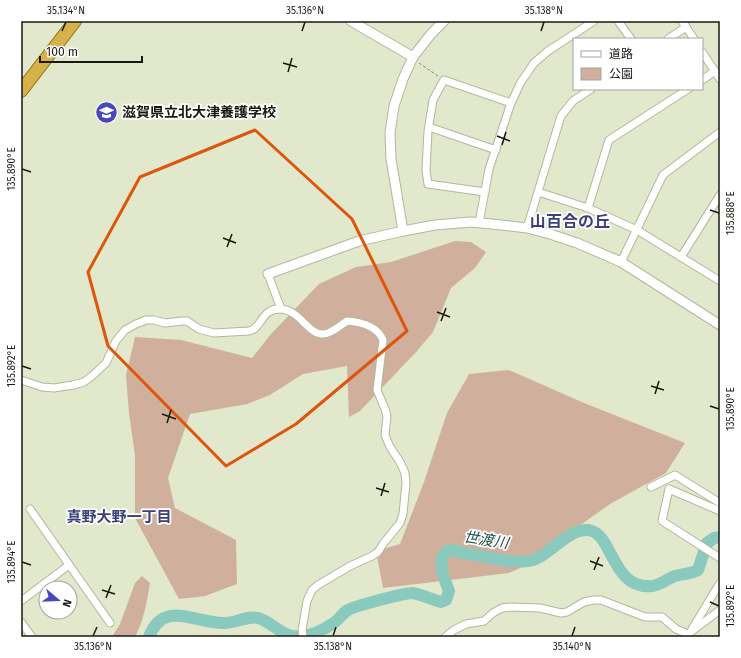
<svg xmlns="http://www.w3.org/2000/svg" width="741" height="658" font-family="'Fira Sans','Noto Sans JP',sans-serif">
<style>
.green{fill:#d0b09c}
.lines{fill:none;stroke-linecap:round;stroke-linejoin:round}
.river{stroke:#8ac9be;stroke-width:12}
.minor-casing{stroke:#b1b89c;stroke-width:9}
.tertiary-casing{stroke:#b1b89c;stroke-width:11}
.trunk-casing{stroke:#8e7018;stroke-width:14}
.path{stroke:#848975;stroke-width:1;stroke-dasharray:3 2;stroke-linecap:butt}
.minor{stroke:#fff;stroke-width:7}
.tertiary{stroke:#fff;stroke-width:9}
.trunk{stroke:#d7b24a;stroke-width:12}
.marked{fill:none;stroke:#de560c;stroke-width:3;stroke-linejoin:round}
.ticks{fill:none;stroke:#181a10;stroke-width:1.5}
.labels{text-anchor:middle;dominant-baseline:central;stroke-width:3.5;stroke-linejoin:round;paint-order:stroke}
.poi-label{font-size:14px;font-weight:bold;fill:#181a10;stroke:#fff;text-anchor:start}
.neighbourhood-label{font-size:15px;font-weight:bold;fill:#3b3f7b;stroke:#fff}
.water-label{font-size:15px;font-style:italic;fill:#1f554d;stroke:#fff}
.quarter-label{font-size:16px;font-weight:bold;fill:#3b3f7b;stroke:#fff}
.neatline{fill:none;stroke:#181a10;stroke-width:1.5}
.ticks-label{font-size:10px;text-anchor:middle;fill:#181a10}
</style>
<rect width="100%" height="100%" fill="#e1e8cb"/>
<g class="green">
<polygon points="455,241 471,242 486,252 475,268 451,288 433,332 417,351 360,411 349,417 347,366 303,374 270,395 247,404 190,414 168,478 175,508 236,540 237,584 205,596 179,599 135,518 135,455 129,413 126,375 135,337 181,340 252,358 271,334 319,284 356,267 391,262"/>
<polygon points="509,370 584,403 685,443 666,473 610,504 520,568 509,573 383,588 376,551 400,544 424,482 447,413 469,374"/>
<path d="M142,576L150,583C147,601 144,620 135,637H112L120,624L135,583Z"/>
</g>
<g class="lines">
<path class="river" d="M149,637C163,599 195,623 223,623C233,624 249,615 258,618C271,622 279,633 292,636C306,639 324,630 335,622C339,619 343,613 348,610C354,606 405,593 412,593C421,594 433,600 441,602L446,600L449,591C445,580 434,558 449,550C468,553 517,566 533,560C550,555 567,529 588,530C613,532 611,590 652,586C660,585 667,579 675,576C682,574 691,574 698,570L707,543L714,538L720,537"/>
<defs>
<g id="minor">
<polyline points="618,21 631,39"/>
<polyline points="682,21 694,39"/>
<polyline points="668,39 686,27"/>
<polyline points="702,52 720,79"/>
<polyline points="702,80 715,71"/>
<polyline points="429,127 496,150"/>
<polyline points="485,192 428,184 426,170 428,131 433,100 444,80 511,103"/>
<polyline points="538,192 588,208 637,230 720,281"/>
<polyline points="588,208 609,140 688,89"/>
<polyline points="479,223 489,169 511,103 521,82 534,63 548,51 594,21"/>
<polyline points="527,228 561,116 573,101 591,89"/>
<polyline points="681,257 720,195"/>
<polyline points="621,262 663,175 720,132"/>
<polyline points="268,274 281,309"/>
<path d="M21,380L42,387L54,388L73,385L84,382L92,376L106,363L116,341L125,330L136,324L146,320H154L165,323L182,321H187L199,329L214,333L249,331C262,329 261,307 282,309C300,311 309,335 323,334C331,334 341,325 347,321C361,322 377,326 383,340L377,390L385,409L387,416L385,435L390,447L400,462L405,473L406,483L403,514L400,523L383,544L378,552L372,556L350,566L318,585L312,590L307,601L302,630L303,637"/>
<polyline points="651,487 675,475 720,503"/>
<polyline points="30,509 110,623"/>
<polyline points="720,511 669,489 662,521 720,558"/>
<polyline points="21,601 69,565"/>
<polyline points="21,622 32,637"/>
<polyline points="692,629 720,583"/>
<polyline points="445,637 454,630 466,624 484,621 493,613 502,608 511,607 540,608 561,613 567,612 584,602 594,600 601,600 645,617 662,617 676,629 688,634 720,610"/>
</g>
<g id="tertiary">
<polyline points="351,21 413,57"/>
<polyline points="403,231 391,159 390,133 394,106 403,79 413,57 431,34 444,21"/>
<polyline points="268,274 359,241 403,231 435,225 471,222 501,225 527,228 550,234 577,243 621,262 720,325"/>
</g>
<polyline id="trunk" points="21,91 75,21"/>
</defs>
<use href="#minor" class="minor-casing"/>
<use href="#tertiary" class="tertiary-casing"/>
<use href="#trunk" class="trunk-casing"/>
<polyline class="path" points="419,63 438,76"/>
<use href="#minor" class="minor"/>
<use href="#tertiary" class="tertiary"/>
<use href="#trunk" class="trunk"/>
</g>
<path class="marked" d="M255,130L352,219L407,331L296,424L226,466L108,346L88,272L140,177Z"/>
<path class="ticks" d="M62,31L66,22M302,31L305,22M541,31L544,22M283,63L297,67M288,72L292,58M497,136L510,141M502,145L506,132M22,169L31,172M710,210L719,213M223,238L236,243M227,247L232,234M437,312L450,317M441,321L446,308M22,366L31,369M651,386L664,390M655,394L659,381M710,406L719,409M162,414L176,419M167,423L171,410M376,488L389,492M381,496L385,483M590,561L603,566M22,562L31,565M594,570L599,557M102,590L115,594M106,598L111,585M710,602L719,606M93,636L97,627M333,636L336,627M572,636L575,627"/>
<defs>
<symbol id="school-disc" viewBox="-11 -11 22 22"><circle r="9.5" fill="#4a46bc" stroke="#fff"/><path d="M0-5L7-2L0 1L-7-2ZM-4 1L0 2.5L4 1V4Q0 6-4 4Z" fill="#fff"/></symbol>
</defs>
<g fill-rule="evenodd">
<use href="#school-disc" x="94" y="100" width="25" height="25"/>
</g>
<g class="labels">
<g class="poi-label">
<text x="122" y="112">滋賀県立北大津養護学校</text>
</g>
<g class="neighbourhood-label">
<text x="119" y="517">真野大野一丁目</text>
</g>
<g class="water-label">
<text transform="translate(486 540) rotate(9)">世渡川</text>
</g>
<g class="quarter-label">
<text x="570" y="221">山百合の丘</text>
</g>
</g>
<rect width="741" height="658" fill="none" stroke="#ffffff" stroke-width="44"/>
<rect x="573" y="38" width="130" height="52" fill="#ffffff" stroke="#a3a39f"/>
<rect x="581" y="51" width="20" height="6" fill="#ffffff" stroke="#a3a39f"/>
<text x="609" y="58" font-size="12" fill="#181a10">道路</text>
<rect x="581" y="68" width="20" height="12" fill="#d0b09c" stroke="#a3a39f"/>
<text x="609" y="78" font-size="12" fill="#181a10">公園</text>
<g transform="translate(58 600) rotate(109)"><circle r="19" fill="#ffffff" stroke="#a3a39f"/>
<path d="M0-3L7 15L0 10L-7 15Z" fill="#4a46bc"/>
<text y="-6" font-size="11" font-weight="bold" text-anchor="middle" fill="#181a10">N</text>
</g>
<path d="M40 56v6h102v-6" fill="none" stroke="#181a10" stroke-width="2"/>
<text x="46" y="56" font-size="12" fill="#181a10" stroke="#ffffff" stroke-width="3" paint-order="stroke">100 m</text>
<rect x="22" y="22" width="697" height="614" class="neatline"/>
<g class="ticks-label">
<text x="66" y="14">35.134°N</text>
<text x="305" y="14">35.136°N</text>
<text x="544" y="14">35.138°N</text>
<text transform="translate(11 169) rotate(-90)" y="4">135.890°E</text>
<text transform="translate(730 213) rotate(-90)" y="4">135.888°E</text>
<text transform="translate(11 366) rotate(-90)" y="4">135.892°E</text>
<text transform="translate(730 409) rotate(-90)" y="4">135.890°E</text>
<text transform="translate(11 562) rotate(-90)" y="4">135.894°E</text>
<text transform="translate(730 606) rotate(-90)" y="4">135.892°E</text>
<text x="93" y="650">35.136°N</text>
<text x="333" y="650">35.138°N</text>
<text x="572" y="650">35.140°N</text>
</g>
</svg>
